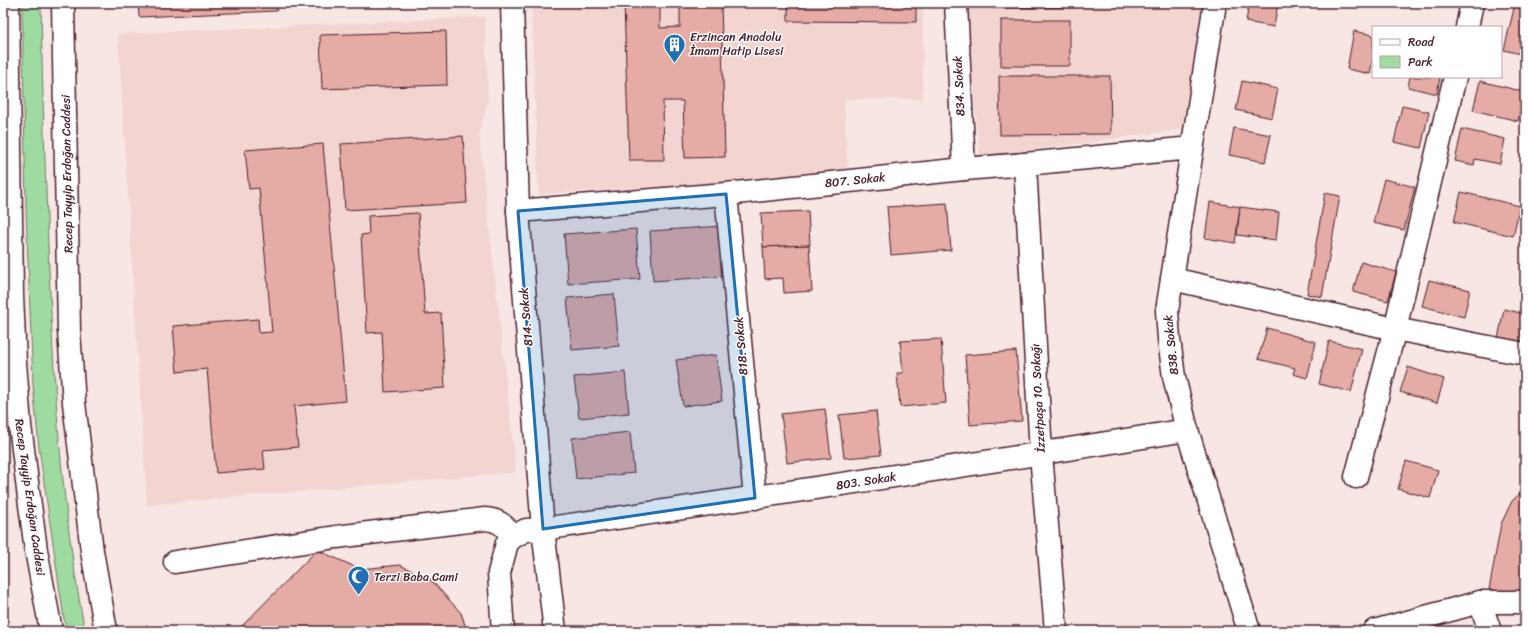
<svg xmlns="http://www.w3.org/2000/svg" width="1528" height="634" font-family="Sriracha,sans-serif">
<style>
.built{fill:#f2d4d1}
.green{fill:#9fdaa1;stroke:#747c66}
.building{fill:#e5aba5;stroke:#4a1f2b}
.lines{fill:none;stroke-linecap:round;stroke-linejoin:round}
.minor-casing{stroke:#4a1f2b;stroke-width:25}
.major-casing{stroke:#4a1f2b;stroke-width:25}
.minor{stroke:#fff;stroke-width:22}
.major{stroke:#fff;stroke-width:22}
.marked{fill:#1f6fb2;fill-opacity:0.2;stroke:#1f6fb2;stroke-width:3;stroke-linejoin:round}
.labels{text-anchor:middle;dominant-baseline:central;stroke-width:3;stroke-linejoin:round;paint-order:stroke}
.poi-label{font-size:12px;fill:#4a1f2b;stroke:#fff;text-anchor:start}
.street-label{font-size:12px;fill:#4a1f2b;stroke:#fff}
</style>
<rect width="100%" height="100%" fill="#f7e6e4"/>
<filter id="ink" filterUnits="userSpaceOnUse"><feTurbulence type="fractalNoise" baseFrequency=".025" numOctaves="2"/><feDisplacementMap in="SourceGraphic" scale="8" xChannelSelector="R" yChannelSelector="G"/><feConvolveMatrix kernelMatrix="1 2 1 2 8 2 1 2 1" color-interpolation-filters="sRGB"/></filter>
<g filter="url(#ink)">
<g class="built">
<polygon points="531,3 923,3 923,99 844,99 848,176 539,194"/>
<polygon points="965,3 1206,3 1184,129 980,157"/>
<polygon points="485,17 488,100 479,134 516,472 147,505 118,34"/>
</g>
<path class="green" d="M22,3H41C42,83 45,163 48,244C53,373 60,503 85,631H68L64,619L39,448L33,385L26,210Z"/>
<g class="building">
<polygon points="138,3 277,3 277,11 139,17"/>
<polygon points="624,3 660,3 660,28 680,27 680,3 721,3 725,157 685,158 683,101 663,101 664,160 629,160"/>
<polygon points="788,3 916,3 916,22 788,21"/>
<polygon points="994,3 1076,3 1076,7 994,8"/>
<polygon points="1249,3 1278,3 1274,27 1246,22"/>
<polygon points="1515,4 1525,6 1525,55 1504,50"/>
<rect x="1001" y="20" width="69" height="46"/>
<polygon points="446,31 447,85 322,89 320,35"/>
<polygon points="1354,31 1373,35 1373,57 1370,74 1347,69"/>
<polygon points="999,76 1110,76 1111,134 1000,135"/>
<polygon points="1410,77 1440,77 1437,94 1408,87"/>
<polygon points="1242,81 1278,89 1272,118 1236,110"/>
<polygon points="1480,81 1525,92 1518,121 1473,110"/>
<polygon points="1402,106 1429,112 1421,148 1394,142"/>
<polygon points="1234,128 1271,135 1265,162 1229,155"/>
<polygon points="1462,129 1505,139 1500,164 1475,159 1474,165 1455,161"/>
<polygon points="463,136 467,203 345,210 341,144"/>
<polygon points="323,144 346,401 294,406 298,447 263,450 265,469 216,473 207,369 177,372 173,326 258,319 259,333 272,332 259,188 249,189 245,150"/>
<polygon points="1384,179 1415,187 1404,230 1373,223"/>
<polygon points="1461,192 1520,206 1513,236 1454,222"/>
<polygon points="1325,193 1340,196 1322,297 1307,294"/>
<polygon points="1210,202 1240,207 1235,243 1205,238"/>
<polygon points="947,203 951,250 891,255 887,207"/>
<polygon points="1240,207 1279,212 1276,240 1237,235"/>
<polygon points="808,211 810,245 763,247 761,213"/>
<polygon points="418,213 425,314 441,313 445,388 385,392 382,332 367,333 361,235 369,234 368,216"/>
<polygon points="723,226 726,276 653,281 650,231"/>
<polygon points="636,229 640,279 568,284 564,234"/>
<polygon points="809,245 812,291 784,293 783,278 765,279 763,247"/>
<polygon points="1361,262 1396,272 1388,301 1353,292"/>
<polygon points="1429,280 1470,290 1464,317 1422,306"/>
<polygon points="614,294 619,346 572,350 567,298"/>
<polygon points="1504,309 1525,314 1525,326 1521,344 1498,339"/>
<polygon points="1267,328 1316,342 1307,378 1293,374 1295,368 1258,359"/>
<polygon points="941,339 946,403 900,407 897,373 903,373 900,341"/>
<polygon points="1329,341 1362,349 1351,392 1319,384"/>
<polygon points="1016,351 1022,421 970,425 965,355"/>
<polygon points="716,355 722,401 683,406 676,360"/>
<polygon points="1408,367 1444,379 1437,403 1400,392"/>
<polygon points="625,372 629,413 579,418 574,377"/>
<polygon points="825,409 831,458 787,463 781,414"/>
<polygon points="876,411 881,455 844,458 839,415"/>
<polygon points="630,432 634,473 576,479 572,438"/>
<polygon points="1406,461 1438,470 1430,498 1398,489"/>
<polygon points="1523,491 1525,491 1525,597 1487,601 1501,524 1512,501"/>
<polygon points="317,550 360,569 400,565 431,580 461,613 467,631 241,631 240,628"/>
</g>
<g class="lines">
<defs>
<g id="minor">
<polyline points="512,3 518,211 543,529 555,631"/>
<polyline points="956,3 964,169"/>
<polyline points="1215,3 1167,311 1169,339 1174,377 1187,430 1249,631"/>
<polyline points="1467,27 1472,3"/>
<polyline points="1025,164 1041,454 1056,631"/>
<polyline points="726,194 755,498"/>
<polyline points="518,211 726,194 964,169 1025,164 1192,148"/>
<polyline points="1172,279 1395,329 1525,354"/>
<polyline points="1356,477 1395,329 1455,77"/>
<path d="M175,562L336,537L485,519C500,520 505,526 513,537"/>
<polyline points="1480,602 1490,631"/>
<path d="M503,631L499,573L507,543L513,537L526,530L543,529C758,497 973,465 1187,430"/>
<polyline points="1374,631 1480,602 1525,602"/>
</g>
<g id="major">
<polyline points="8,3 12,295 15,363 20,425 28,490 36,550 51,631"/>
<polyline points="63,3 69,331 74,403 92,551 106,631"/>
</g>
</defs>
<use href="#minor" class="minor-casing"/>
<use href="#major" class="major-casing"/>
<use href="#minor" class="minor"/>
<use href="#major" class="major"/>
</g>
</g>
<path class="marked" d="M726,194L755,498L543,529L518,211Z"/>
<defs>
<symbol id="building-pin" viewBox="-11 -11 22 30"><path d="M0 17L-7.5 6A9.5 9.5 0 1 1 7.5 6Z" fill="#1f6fb2" stroke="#fff"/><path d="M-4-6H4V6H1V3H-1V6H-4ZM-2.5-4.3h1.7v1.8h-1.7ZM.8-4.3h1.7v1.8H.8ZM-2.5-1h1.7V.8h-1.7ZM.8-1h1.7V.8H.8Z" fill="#fff"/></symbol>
<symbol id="mosque-pin" viewBox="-11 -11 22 30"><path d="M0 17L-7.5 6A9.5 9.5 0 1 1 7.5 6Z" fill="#1f6fb2" stroke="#fff"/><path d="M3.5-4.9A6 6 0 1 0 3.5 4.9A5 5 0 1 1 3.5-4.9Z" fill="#fff"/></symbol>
</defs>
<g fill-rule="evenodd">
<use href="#building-pin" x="662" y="32" width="25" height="34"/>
<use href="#mosque-pin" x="346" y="564" width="25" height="34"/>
</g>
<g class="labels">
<g class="poi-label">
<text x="690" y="37">Erzincan Anadolu<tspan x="690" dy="14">İmam Hatip Lisesi</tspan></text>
<text x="374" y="577">Terzi Baba Cami</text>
</g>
<g class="street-label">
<text transform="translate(959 86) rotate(-93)">834. Sokak</text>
<text transform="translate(67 174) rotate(-91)">Recep Tayyip Erdoğan Caddesi</text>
<text transform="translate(855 180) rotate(-6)">807. Sokak</text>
<text transform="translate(526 317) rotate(-95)">814. Sokak</text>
<text transform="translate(1171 345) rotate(-96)">838. Sokak</text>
<text transform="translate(741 346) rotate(-95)">818. Sokak</text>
<text transform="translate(1038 398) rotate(-93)">İzzetpaşa 10. Sokağı</text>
<text transform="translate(866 481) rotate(-9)">803. Sokak</text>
<text transform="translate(30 497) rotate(82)">Recep Tayyip Erdoğan Caddesi</text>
</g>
</g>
<rect width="1528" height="634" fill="none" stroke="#fff" stroke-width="16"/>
<rect x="8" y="8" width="1512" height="618" fill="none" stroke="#4a1f2b" stroke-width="1.5" filter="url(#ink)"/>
<rect x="1372" y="26" width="130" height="52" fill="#ffffff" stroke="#b7a5aa"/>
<rect x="1380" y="39" width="20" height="6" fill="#ffffff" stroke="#b7a5aa"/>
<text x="1408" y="46" font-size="12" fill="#4a1f2b">Road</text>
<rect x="1380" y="56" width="20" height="12" fill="#9fdaa1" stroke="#b7a5aa"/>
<text x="1408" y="66" font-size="12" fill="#4a1f2b">Park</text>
</svg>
